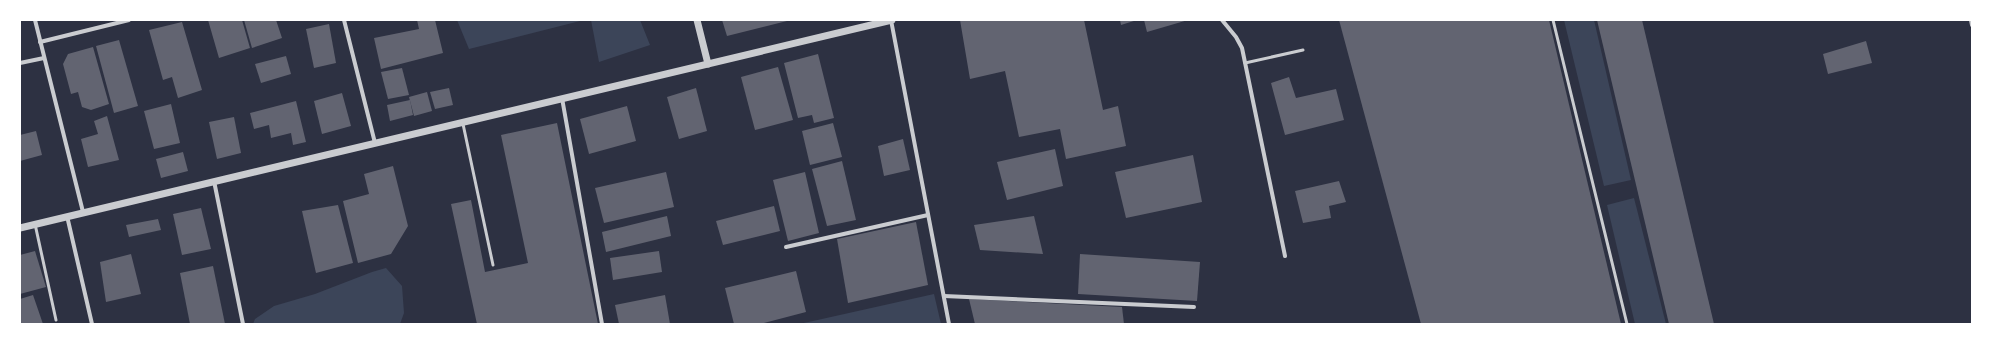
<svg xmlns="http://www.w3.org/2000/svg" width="1992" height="344" font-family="'Source Sans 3',sans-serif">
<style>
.green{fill:#3c4559}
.building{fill:#626471}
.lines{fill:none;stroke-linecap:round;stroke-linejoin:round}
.service{stroke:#caccd0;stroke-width:3}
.minor{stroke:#caccd0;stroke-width:4}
.tertiary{stroke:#caccd0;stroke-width:7}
</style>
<rect width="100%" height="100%" fill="#2d3142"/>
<g class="green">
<polygon points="457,20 584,20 469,49"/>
<polygon points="591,20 640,20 650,45 599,62"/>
<polygon points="1564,20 1594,20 1631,180 1604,186"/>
<polygon points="1634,198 1666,324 1635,324 1607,205"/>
<polygon points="386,268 402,286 404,313 400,324 253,324 255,319 274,306 315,294 372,272"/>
<polygon points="934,294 941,324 799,324 813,321"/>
</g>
<g class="building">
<polygon points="208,20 242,20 250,48 219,58"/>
<polygon points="244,20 276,20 282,38 252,48"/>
<polygon points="417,20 435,20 443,53 381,69 374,38 419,29"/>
<polygon points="722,20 787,20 787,21 727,36"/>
<polygon points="960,20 1084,20 1103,110 1118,106 1126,146 1066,159 1060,129 1019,137 1005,71 970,79"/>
<polygon points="1120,20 1137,20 1121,25"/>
<polygon points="1144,20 1188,20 1147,32"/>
<polygon points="1339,20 1549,20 1621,324 1421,324"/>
<polygon points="1597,20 1642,20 1714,324 1669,324"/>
<polygon points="182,22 202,90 178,98 172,77 163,80 149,30"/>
<polygon points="329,24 336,63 314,68 306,29"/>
<polygon points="119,40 138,106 114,113 96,46"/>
<polygon points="1866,41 1872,63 1828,74 1823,54"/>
<polygon points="93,47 109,104 91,110 82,107 78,92 71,94 63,64 68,54"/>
<polygon points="818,54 834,118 814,123 812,115 798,118 784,63"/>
<polygon points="286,56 291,74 261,83 255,64"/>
<polygon points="778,67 793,120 755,130 741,77"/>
<polygon points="402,68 409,95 388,99 381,72"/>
<polygon points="1289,77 1296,98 1336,89 1344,120 1285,135 1271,83"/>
<polygon points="449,88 453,105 435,109 430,92"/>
<polygon points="696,88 707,131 679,139 667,97"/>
<polygon points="427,92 432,111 414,116 409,97"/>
<polygon points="342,93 351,126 322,134 314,101"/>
<polygon points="410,100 413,115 390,121 387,105"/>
<polygon points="296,101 306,142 293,145 291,133 271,138 269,125 254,129 250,113"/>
<polygon points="171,104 180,143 154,149 144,111"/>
<polygon points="627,106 636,141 589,154 580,119"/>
<polygon points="107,116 119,160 88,167 81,139 98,134 94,121"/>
<polygon points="234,117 241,153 217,159 209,122"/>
<polygon points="557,123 598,324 477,324 451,204 471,200 485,272 528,263 501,135"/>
<polygon points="833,123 842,157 810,165 802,131"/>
<polygon points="36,131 42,155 20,161 20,135"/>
<polygon points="903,139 910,170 884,176 878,146"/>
<polygon points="1055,149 1063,186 1007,200 997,162"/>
<polygon points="183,152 188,171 161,178 156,159"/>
<polygon points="1193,155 1202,202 1126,218 1115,172"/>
<polygon points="842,161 856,220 827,226 812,169"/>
<polygon points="393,166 408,226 391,254 358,263 343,201 369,194 364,174"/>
<polygon points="666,172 674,207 604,223 595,188"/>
<polygon points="805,172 819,233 788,241 773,180"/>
<polygon points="1339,181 1346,202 1329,206 1331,218 1303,223 1295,191"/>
<polygon points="338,205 353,263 316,273 302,211"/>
<polygon points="774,206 780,231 723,245 716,221"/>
<polygon points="201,208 211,249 182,255 173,214"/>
<polygon points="667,216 671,236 606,252 602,232"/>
<polygon points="1034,216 1043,254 980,250 974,225"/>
<polygon points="158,219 161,230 129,237 126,225"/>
<polygon points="916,222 928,285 848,303 837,239"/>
<polygon points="35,251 46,287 20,294 20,255"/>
<polygon points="659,251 662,272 613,280 610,258"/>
<polygon points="131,254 141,294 106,302 100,262"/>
<polygon points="1080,254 1200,262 1197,301 1078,294"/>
<polygon points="213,266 225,324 190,324 180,273"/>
<polygon points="796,271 806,312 760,324 734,324 725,288"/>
<polygon points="33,295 43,324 20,324 20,299"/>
<polygon points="665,295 670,324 619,324 615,305"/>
<polygon points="969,299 1122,307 1124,324 975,324"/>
</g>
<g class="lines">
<g class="service">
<polyline points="1553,20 1627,324"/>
<polyline points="1245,63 1303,50"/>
<polyline points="463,124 493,265"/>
<polyline points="35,224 56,320"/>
</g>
<g class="minor">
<polyline points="35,20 83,212"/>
<polyline points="344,20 375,143"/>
<polyline points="891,20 949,324"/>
<polyline points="1222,20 1236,37 1242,48 1285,256"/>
<polyline points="1971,20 1972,25"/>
<polyline points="40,42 129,20"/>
<polyline points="20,63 44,58"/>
<polyline points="562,98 602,324"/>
<polyline points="214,181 243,324"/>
<polyline points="67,216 92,324"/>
<polyline points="786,247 928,215"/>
<polyline points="944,296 1194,307"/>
</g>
<g class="tertiary">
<polyline points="697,20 708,64"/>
<polyline points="20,228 892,20"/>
</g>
</g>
<rect width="1992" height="344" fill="none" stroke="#ffffff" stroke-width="42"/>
</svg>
